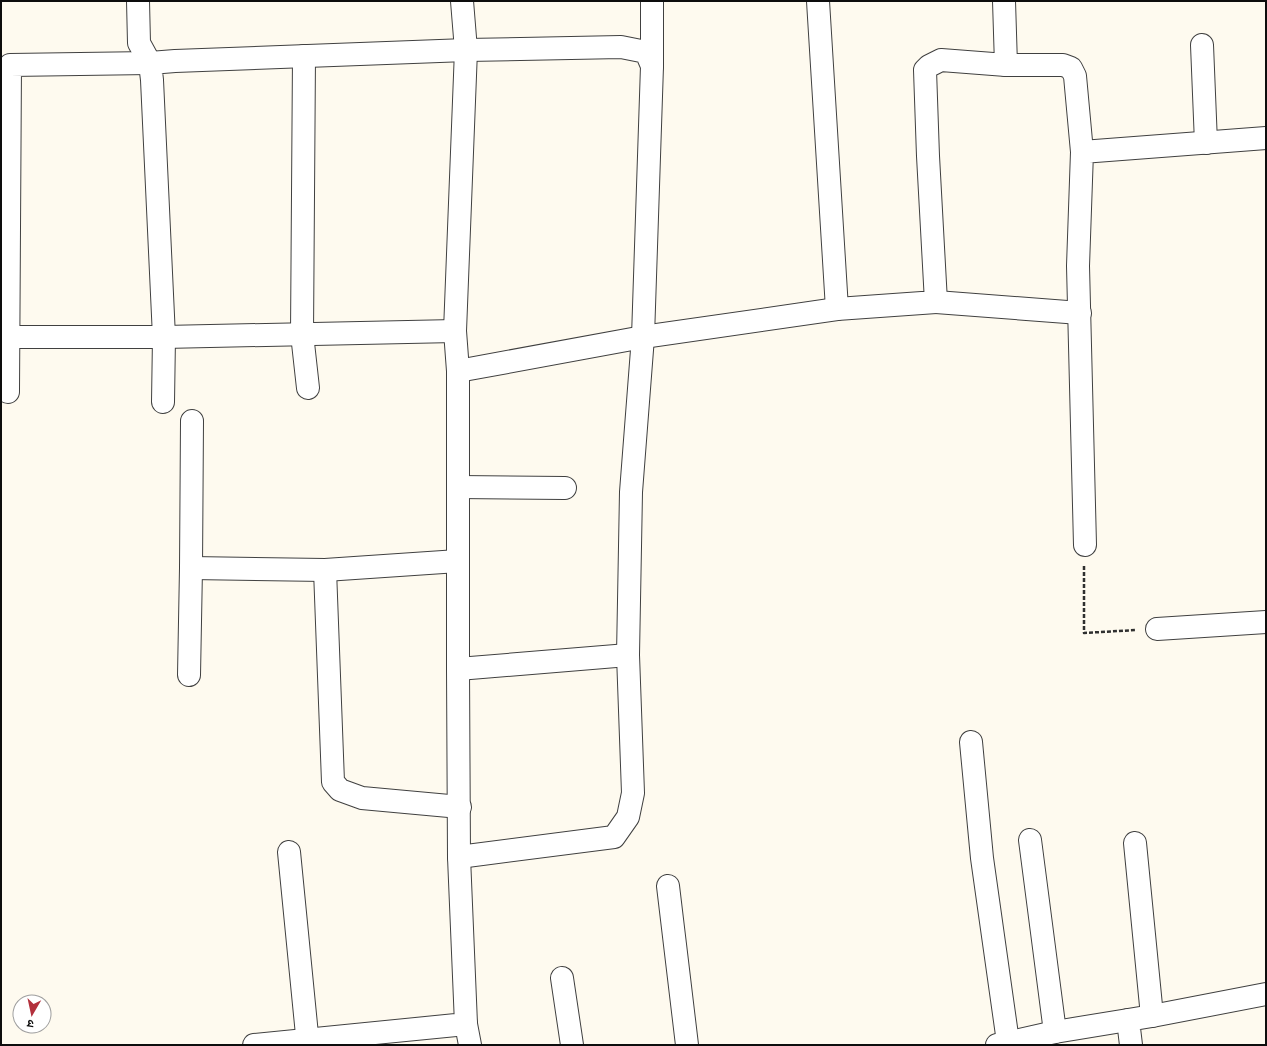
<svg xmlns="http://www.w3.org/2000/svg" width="1267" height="1046" font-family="'Crimson Pro','Noto Sans Devanagari',serif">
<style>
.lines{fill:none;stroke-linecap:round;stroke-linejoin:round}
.minor-casing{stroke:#404040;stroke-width:24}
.path{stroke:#2f2f2f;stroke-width:2.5;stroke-dasharray:4 2;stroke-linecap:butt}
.minor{stroke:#fff;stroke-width:22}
</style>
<rect width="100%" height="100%" fill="#fefaef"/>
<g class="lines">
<defs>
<g id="minor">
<polyline points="138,1 139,43 150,63"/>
<polyline points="818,1 837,309"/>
<polyline points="1202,45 1206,143"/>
<polyline points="304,56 302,334 308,388"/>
<polyline points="1006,65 1063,65 1071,68 1075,76 1082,152"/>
<polyline points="652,66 652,1"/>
<polyline points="936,302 1080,313"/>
<polyline points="1,337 164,337 455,331"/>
<polyline points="458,371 643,337 837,309 936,302 928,156 925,70 929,66 941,60 1006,65 1004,1"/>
<polyline points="8,392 10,65 150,63"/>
<polyline points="163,402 164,337 152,80 150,63 175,61 466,50 621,47 646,52 652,66 643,337 631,492 628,655 633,793 628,817 614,837 459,857"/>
<polyline points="458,487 565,488"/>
<polyline points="1085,545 1078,266 1082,152 1266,138"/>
<polyline points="191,568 325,570 458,561"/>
<polyline points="325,570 333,782 340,790 362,798 460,807"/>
<polyline points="1157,629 1266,622"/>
<polyline points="458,669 628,655"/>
<polyline points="189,675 191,568 192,421"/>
<polyline points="971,742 982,858 1008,1042"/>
<polyline points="1030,840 1055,1032"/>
<polyline points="289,852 308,1045"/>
<polyline points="668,886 687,1045"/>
<polyline points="562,978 572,1045"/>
<polyline points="1152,1016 1266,994"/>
<polyline points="466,1024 470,1045"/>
<polyline points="254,1045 466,1024 459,857 458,669 458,371 455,331 466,50 462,1"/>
<polyline points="997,1045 1055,1032 1128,1020"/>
<polyline points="1131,1045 1128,1020 1152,1016 1135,843"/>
</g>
</defs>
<use href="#minor" class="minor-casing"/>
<polyline class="path" points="1084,566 1084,633 1136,630"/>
<use href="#minor" class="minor"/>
</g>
<rect width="1267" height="1046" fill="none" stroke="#0d0d0d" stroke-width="4"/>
<g transform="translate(32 1014) rotate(189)"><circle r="19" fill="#ffffff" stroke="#9e9e9e"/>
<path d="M0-3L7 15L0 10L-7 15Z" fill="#b3303c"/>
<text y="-6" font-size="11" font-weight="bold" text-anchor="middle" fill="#0d0d0d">उ</text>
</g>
</svg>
